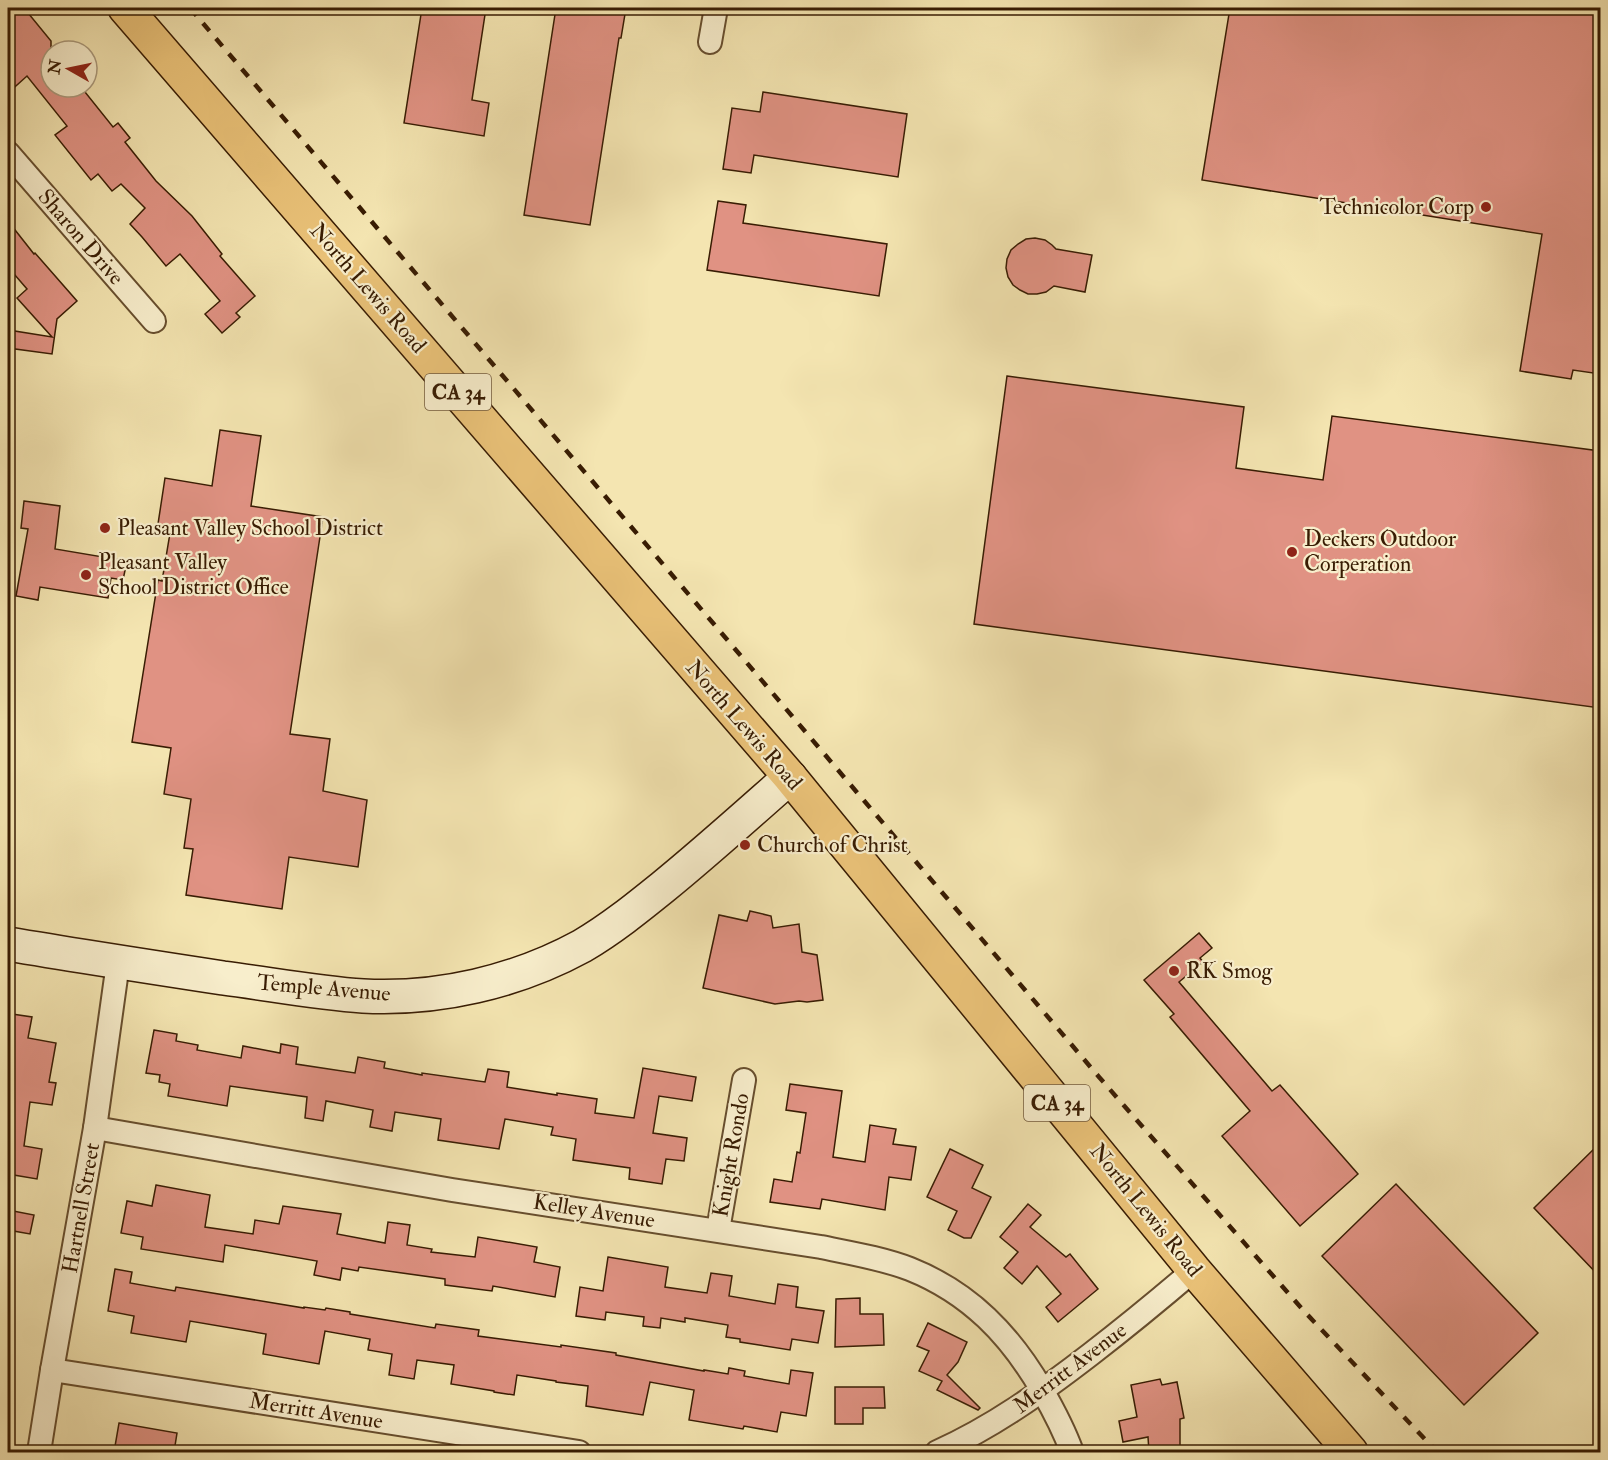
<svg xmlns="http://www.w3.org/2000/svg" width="1608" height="1460" font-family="'IM FELL Double Pica',serif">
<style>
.building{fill:#e09283;stroke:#381c03;stroke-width:1.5}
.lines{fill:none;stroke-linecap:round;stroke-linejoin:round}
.minor-casing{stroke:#674e2e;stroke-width:26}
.secondary-casing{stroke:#381c03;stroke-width:36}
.primary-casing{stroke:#381c03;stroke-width:36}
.minor{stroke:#f8eecc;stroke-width:22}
.secondary{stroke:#f8eecc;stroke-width:33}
.primary{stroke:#eac278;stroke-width:33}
.rail{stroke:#381c03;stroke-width:4.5;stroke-dasharray:10 10;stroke-linecap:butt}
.poi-dot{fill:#8f2418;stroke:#f8eecc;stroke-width:2}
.labels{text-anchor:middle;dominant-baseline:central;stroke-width:4.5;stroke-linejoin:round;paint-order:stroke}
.shield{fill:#f8eecc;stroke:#725b3f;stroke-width:1.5}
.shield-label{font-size:21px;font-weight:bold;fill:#381c03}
.poi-label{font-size:22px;fill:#381c03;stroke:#f8eecc;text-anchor:start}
.street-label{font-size:22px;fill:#381c03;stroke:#f8eecc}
</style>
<rect width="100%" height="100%" fill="#f4e5b1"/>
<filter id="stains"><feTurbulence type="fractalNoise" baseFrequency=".00333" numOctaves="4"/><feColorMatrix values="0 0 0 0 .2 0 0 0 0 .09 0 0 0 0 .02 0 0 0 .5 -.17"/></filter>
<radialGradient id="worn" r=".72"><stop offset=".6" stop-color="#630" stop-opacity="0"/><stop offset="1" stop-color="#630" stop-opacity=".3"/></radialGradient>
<g class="building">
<polygon points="8,8 24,8 51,41 51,87 81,87 113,127 118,123 130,138 125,142 156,181 192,216 222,254 220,256 255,296 236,313 240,317 222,333 205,314 220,301 180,254 166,266 142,237 130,224 145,208 121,184 112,191 98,174 91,180 55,135 67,126 27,76 8,93"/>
<polygon points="422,8 486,8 472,100 489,103 484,136 404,123"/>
<polygon points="556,8 626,8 621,38 619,38 590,225 524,215"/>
<polygon points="1230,8 1600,8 1600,374 1573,370 1571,379 1520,371 1542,234 1202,180"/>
<polygon points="763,92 907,114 898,177 754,155 751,173 723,169 732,108 760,112"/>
<polygon points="718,201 746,205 743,223 887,244 879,296 707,270"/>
<polygon points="8,221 34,254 35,253 77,301 57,319 52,354 8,348 8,330 52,337 17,298 27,289 8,267"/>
<polygon points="1035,238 1045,240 1052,245 1056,249 1092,255 1085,292 1054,286 1046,292 1037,294 1028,294 1020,290 1013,285 1008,277 1006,268 1007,259 1011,250 1018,244 1026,239"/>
<polygon points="1007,376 1244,407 1236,468 1323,480 1332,416 1600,451 1600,708 974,624"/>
<polygon points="220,430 261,436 251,506 323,517 290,734 330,739 323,791 367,800 358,867 289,857 282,909 186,895 193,849 184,848 191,799 164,794 171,748 132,742 158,580 162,581 171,527 158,524 165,478 212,486"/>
<polygon points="24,501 60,506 55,549 127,561 123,580 111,578 108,598 40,587 38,600 16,596 28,529 21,528"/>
<polygon points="750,911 771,916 773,928 799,924 802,952 817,955 823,1000 807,1002 799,1001 775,1004 703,988 719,915 747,921"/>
<polygon points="1199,933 1212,948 1200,958 1203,962 1179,982 1272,1091 1280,1085 1358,1174 1300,1226 1222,1136 1250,1111 1170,1017 1174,1014 1144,980"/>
<polygon points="12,1014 32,1017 28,1038 56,1043 49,1082 56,1083 52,1105 30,1102 24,1146 42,1149 37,1179 8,1174 8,1037"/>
<polygon points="154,1030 177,1034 176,1041 198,1045 197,1050 241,1058 243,1046 280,1053 281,1044 298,1047 296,1064 355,1073 358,1057 385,1062 384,1068 422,1075 422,1073 485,1082 488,1069 509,1072 507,1087 557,1095 557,1093 597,1099 595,1113 634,1118 643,1068 696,1077 692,1101 659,1096 653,1133 687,1138 684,1161 666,1159 662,1184 629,1179 630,1168 573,1160 576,1139 551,1135 553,1127 505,1119 499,1149 438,1140 441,1119 395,1112 392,1131 370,1127 373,1110 326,1101 323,1121 305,1118 307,1097 230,1086 227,1106 168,1096 170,1084 159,1082 160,1075 146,1073"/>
<polygon points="790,1084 842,1091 833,1157 865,1162 870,1125 896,1129 893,1144 916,1147 911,1180 889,1177 885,1210 822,1199 820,1209 770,1202 774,1179 792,1182 797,1152 800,1153 806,1113 786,1110"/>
<polygon points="1600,1143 1600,1277 1534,1208"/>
<polygon points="950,1149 983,1165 972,1188 991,1197 971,1238 964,1238 948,1230 957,1211 927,1197"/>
<polygon points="1396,1184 1538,1333 1464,1405 1322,1256"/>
<polygon points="156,1185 210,1195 205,1227 253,1234 255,1220 279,1224 283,1206 341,1214 337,1234 385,1243 388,1222 410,1225 407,1245 432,1249 431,1252 475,1257 478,1237 537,1247 534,1262 560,1267 555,1297 493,1286 492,1291 445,1285 445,1279 359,1267 358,1271 342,1268 340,1280 314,1275 317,1261 225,1245 223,1262 141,1249 143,1237 121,1233 127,1201 152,1206"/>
<polygon points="1028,1204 1041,1215 1030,1227 1066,1257 1070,1254 1098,1289 1058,1322 1046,1307 1061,1294 1037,1266 1022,1284 1004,1268 1018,1252 1000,1237"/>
<polygon points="8,1210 34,1215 30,1234 8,1230"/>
<polygon points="608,1257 668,1267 665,1287 707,1293 711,1273 732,1276 729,1296 775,1304 778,1284 798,1287 796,1307 824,1311 818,1343 792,1339 790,1350 740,1342 740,1339 726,1337 728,1325 685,1318 685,1322 661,1318 660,1328 643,1326 644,1317 606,1312 605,1320 576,1316 580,1287 603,1291"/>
<polygon points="115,1269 132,1272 130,1283 175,1291 176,1287 304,1308 304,1307 325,1310 326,1308 350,1312 350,1314 435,1328 436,1324 479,1330 478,1336 561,1347 561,1345 616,1353 616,1355 704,1371 704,1370 728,1374 729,1368 745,1371 744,1376 789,1384 791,1370 813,1373 806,1416 781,1412 777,1432 744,1426 743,1429 689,1420 694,1390 650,1382 643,1415 586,1406 588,1386 556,1382 556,1381 517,1375 514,1395 494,1392 494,1391 451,1384 454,1365 417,1360 414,1379 389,1375 392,1354 368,1350 370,1339 325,1331 319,1364 263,1354 266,1334 190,1321 186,1342 131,1333 134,1316 108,1311"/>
<polygon points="860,1298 860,1314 883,1314 884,1345 835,1347 836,1299"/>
<polygon points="928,1323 967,1342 958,1362 947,1375 980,1408 978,1410 937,1390 942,1381 919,1371 929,1351 917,1346"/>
<polygon points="1160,1379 1162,1385 1177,1382 1184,1418 1180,1419 1180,1452 1149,1452 1148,1437 1123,1442 1119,1421 1137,1417 1131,1385"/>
<polygon points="835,1387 884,1387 885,1408 863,1408 863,1424 835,1424"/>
<polygon points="119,1423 177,1433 174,1452 114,1452"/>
</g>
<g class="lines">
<defs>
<g id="minor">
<polyline points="710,42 716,8"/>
<polyline points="8,153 154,321"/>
<path d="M95,1128L452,1190L821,1247C850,1253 881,1258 910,1269C970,1293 1010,1335 1042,1390C1054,1411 1064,1430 1072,1452"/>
<polyline points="718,1230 744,1080"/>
<polyline points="52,1370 579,1452"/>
<polyline points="39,1452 52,1370 95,1128 118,963"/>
<path d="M937,1452C993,1427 1043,1391 1091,1354C1126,1327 1160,1299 1194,1270"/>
</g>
<path id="secondary" d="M8,944C79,956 151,967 223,978C270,984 316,993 363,996C438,1000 516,982 582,946C611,929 637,908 663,887C706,852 748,814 790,777"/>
<polyline id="primary" points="125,8 790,777 1194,1270 1351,1452"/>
</defs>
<use href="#minor" class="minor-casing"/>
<use href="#secondary" class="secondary-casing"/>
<use href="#primary" class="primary-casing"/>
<use href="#minor" class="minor"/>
<use href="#secondary" class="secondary"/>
<use href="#primary" class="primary"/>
<polyline class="rail" points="190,8 1099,1077 1303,1310 1437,1452"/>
</g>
<g class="poi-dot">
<circle cx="1486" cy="207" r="6"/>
<circle cx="105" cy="528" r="6"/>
<circle cx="1292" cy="552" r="6"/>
<circle cx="86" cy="575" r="6"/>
<circle cx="745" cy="845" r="6"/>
<circle cx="1174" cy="971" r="6"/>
</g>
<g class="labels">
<g class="shield">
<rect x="425" y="374" width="66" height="36" rx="4.5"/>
<rect x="1024" y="1085" width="66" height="36" rx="4.5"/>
</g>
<g class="shield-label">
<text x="458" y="392">CA 34</text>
<text x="1057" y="1103">CA 34</text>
</g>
<g class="poi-label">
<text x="1474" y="207" text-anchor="end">Technicolor Corp</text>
<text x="117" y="528">Pleasant Valley School District</text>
<text x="1304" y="539">Deckers Outdoor<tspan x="1304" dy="25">Corperation</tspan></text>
<text x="98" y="562">Pleasant Valley<tspan x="98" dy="25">School District Office</tspan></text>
<text x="757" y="845">Church of Christ</text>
<text x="1186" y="971">RK Smog</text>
</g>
<g class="street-label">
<text transform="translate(81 237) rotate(49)">Sharon Drive</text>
<text transform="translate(368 288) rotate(49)">North Lewis Road</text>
<text transform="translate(744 725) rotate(49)">North Lewis Road</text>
<text transform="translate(324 988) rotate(5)">Temple Avenue</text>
<text transform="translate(731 1155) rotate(-80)">Knight Rondo</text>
<text transform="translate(81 1208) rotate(-80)">Hartnell Street</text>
<text transform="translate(1146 1210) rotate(51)">North Lewis Road</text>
<text transform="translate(594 1211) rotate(9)">Kelley Avenue</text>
<text transform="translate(1070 1368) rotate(-37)">Merritt Avenue</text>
<text transform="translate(316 1411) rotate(9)">Merritt Avenue</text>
</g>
</g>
<rect width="1608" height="1460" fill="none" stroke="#f4e5b1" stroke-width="30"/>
<rect x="9" y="9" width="1590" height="1442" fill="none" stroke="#381c03" stroke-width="3"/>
<rect x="15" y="15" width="1578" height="1430" fill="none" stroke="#381c03" stroke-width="1.5"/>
<g transform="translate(69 69) rotate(279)"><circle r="28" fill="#f8eecc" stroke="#ab9a7c" stroke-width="1.5"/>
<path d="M0-4.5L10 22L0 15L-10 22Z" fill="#8f2418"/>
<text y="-9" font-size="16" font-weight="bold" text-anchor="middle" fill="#381c03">N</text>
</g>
<rect width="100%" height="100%" filter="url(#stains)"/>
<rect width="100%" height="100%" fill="url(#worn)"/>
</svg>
